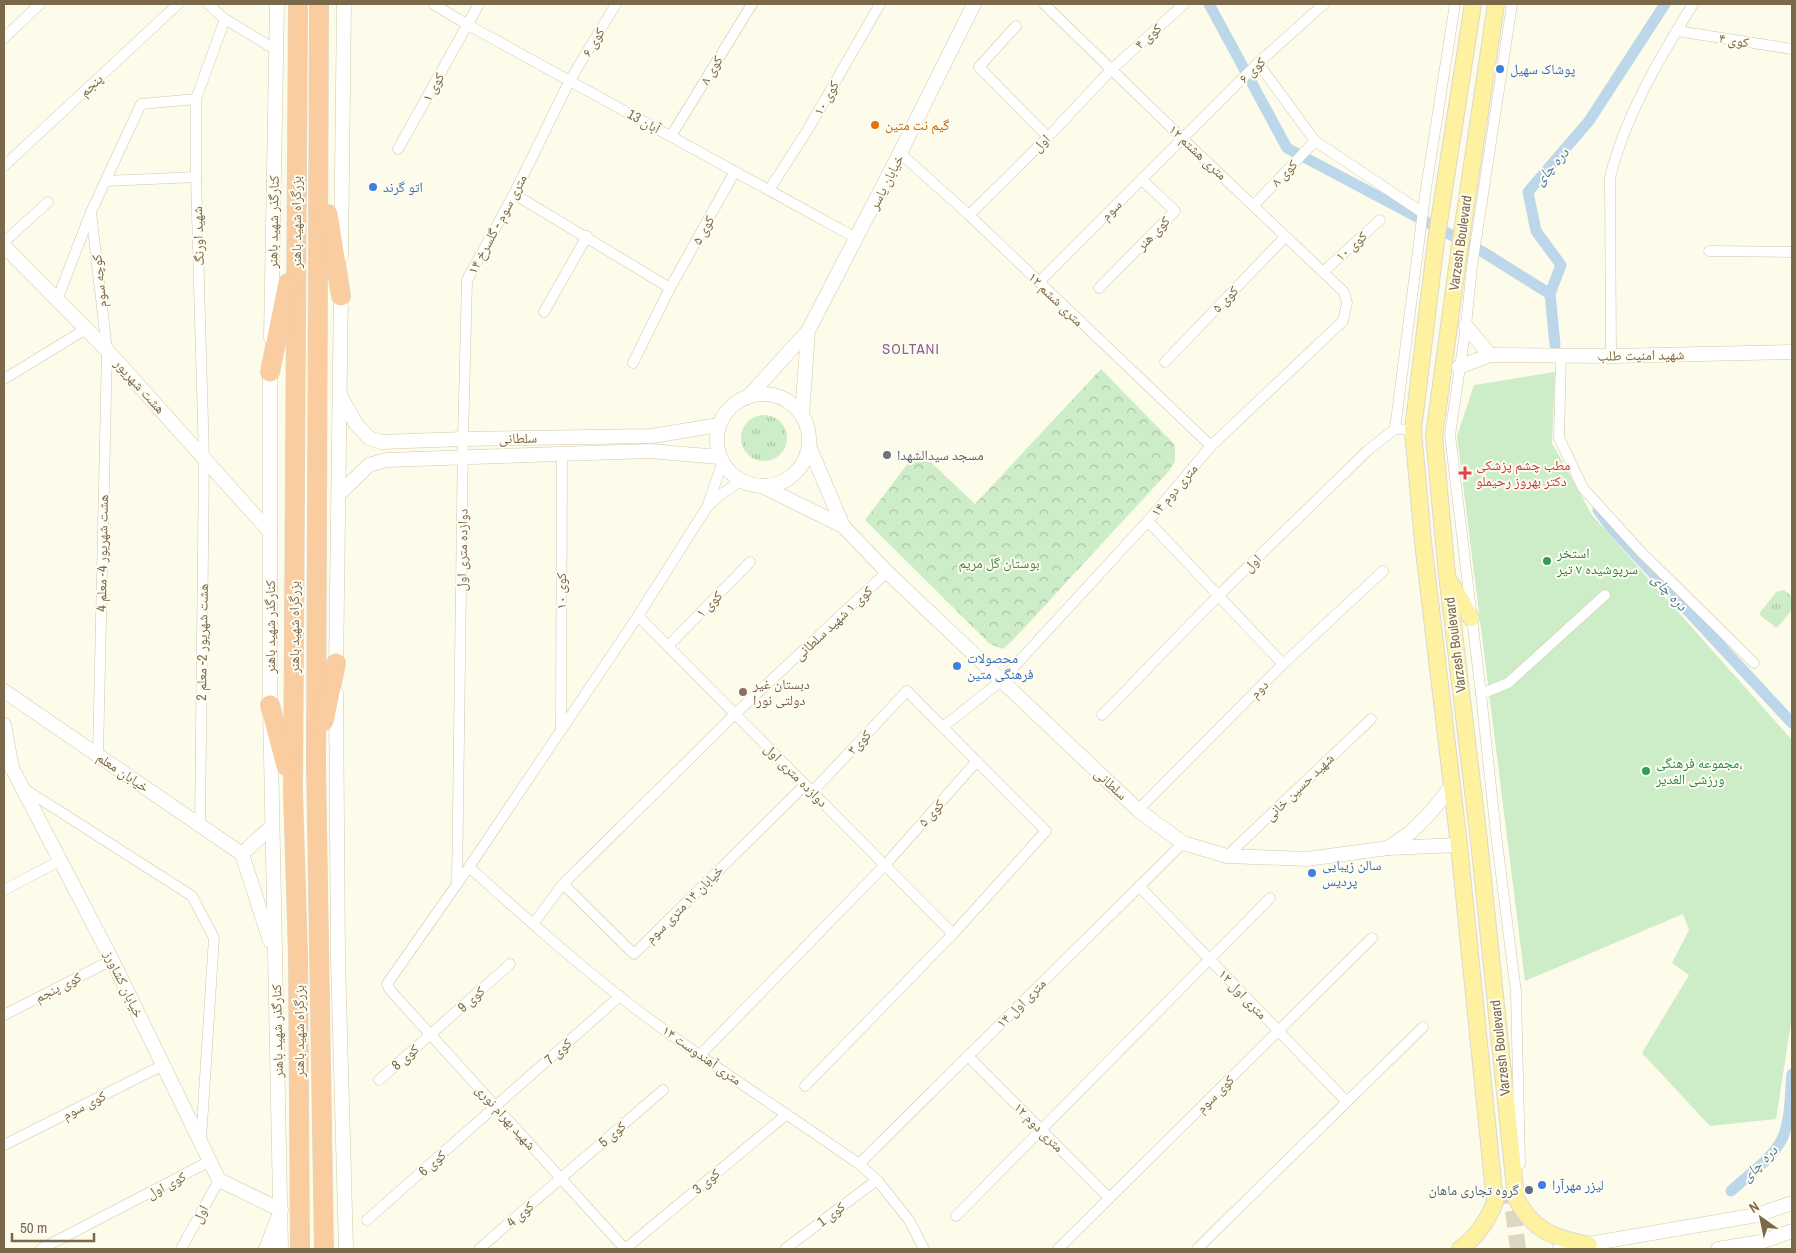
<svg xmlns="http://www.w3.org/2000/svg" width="1796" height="1253" font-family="'Archivo Narrow','Noto Naskh Arabic',sans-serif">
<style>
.grass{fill:url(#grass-tufts)}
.forest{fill:url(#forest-crowns)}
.garden{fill:#ccedc7}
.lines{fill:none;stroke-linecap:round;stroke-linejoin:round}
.canal{stroke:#bcd7e9;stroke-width:11}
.primary-tunnel{stroke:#dcd6c2;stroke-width:16;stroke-dasharray:16 8;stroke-linecap:butt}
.street-casing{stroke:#d1c6ae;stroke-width:11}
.secondary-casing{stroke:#d4c8ab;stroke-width:15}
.primary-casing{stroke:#dcd8d0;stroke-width:18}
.highway-casing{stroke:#dcd8d0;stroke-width:20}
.street{stroke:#fff;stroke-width:10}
.secondary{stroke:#fff;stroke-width:14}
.primary{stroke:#fef2a1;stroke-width:16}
.highway{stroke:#f9cd9f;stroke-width:19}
.shop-dot{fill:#3f7fe0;stroke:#fffdf1;stroke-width:2}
.food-dot{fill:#e8710a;stroke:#fffdf1;stroke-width:2}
.worship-dot{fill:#6b7280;stroke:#fffdf1;stroke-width:2}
.health-dot{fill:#e0444e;stroke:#fffdf1;stroke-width:2}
.leisure-dot{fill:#2e9e5b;stroke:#fffdf1;stroke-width:2}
.education-dot{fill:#8d6e63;stroke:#fffdf1;stroke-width:2}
.service-dot{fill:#5c6f8a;stroke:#fffdf1;stroke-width:2}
.labels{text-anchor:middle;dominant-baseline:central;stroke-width:4;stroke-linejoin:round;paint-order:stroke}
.street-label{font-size:14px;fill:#7a684b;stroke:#fffdf1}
.shop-label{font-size:14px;fill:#366cbe;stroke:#fffdf1;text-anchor:start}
.food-label{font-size:14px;fill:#c56008;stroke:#fffdf1;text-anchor:start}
.worship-label{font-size:14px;fill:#5b616d;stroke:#fffdf1;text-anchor:start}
.health-label{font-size:14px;fill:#be3a42;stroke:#fffdf1;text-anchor:start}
.leisure-label{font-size:14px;fill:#27864d;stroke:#fffdf1;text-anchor:start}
.park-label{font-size:14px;fill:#448142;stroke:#fffdf1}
.education-label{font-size:14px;fill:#785e54;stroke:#fffdf1;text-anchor:start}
.service-label{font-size:14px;fill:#4e5e75;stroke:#fffdf1;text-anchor:end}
.water-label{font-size:15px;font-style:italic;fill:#497a9d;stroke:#fffdf1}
.neighbourhood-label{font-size:15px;letter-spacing:1px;fill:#916396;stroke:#fffdf1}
</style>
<defs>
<pattern id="grass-tufts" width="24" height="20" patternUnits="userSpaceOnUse" patternTransform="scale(1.25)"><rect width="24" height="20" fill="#ccedc7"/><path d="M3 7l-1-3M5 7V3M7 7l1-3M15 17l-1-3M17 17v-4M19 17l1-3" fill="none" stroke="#abc4a4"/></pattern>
<pattern id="forest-crowns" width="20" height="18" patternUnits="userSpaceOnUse" patternTransform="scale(1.25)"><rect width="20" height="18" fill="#ccedc7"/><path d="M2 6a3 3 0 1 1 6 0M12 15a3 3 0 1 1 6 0" fill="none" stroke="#abc4a4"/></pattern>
</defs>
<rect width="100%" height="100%" fill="#fdfbea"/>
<g class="grass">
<circle cx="764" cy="438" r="23"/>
<polygon points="1784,590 1792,597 1792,610 1778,627 1775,627 1759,614 1776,592"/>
</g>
<polygon class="forest" points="1101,369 1175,445 1175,461 1169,471 1012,641 1003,649 990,644 865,520 918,450 975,504"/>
<polygon class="garden" points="1555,372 1552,443 1592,515 1792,740 1792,1017 1776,1119 1710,1126 1642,1053 1689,975 1672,963 1689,930 1683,914 1525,981 1457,436 1474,385"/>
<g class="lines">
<g class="canal">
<polyline points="1209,4 1287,148 1483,252 1550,294"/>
<polyline points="1555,345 1550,294 1561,265 1536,231 1528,192 1589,121 1665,4"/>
<polyline points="1598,510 1612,529 1792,723"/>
<path d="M1731,1191C1748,1175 1771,1160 1782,1139C1791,1120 1790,1094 1792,1074"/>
</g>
<polyline class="primary-tunnel" points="1510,1187 1518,1249"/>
<defs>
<g id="street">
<polyline points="208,4 225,19 276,50"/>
<polyline points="433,4 468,25 856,238"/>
<polyline points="1512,4 1472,266 1466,326 1450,435 1481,694 1496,834 1516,992 1520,1164"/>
<polyline points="1016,26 979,67 1048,137"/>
<polyline points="1677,31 1792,49"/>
<polyline points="4,38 40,4"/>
<polyline points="1258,63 1315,141 1423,213"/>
<polyline points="671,136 752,4"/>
<polyline points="398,149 479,4"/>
<polyline points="900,153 969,215 1211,446"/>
<polyline points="4,166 178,4"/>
<polyline points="106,181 196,177"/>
<polyline points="769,190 807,131 880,4"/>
<polyline points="514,194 670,288"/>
<polyline points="1254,205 1315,141"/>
<polyline points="91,212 107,350 98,755"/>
<polyline points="969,215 1048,137 1112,69 1184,4"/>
<polyline points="4,242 48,202"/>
<polyline points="1709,251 1792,252"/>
<polyline points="1323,272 1380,220"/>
<polyline points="1039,282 1258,63 1324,4"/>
<polyline points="1099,288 1175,211 1141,179"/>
<polyline points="57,300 91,212 141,104 196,99"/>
<polyline points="544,312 587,236"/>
<polyline points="1561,355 1559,438 1583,488 1641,552 1754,663"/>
<path d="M1611,356L1610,177C1626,114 1659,59 1693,4"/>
<polyline points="1165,362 1285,237"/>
<polyline points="633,363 670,288 735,171"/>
<polyline points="4,379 86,329"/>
<polyline points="1395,429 1425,195 1455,4"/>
<polyline points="708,506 720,495 741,481"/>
<polyline points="1148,521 1283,664"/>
<polyline points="638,616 953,934"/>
<polyline points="668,646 750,562"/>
<polyline points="1481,694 1508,683 1605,595"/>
<polyline points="1102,715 1219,595 1367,451 1395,429 1413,430"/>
<polyline points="943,727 1001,681 1148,521 1211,446 1343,321 1347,303 1344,292 1182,138 1044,4"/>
<polyline points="561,729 562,454"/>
<polyline points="23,788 192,896 214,938 201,1140"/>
<polyline points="1138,810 1283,664 1383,571"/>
<polyline points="200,825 204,459 196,177 196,99 225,19"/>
<polyline points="1227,856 1371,719"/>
<path d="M469,867C518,911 567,955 619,996C696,1056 779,1108 859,1164L877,1180L909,1220L924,1249"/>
<polyline points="457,884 463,439 467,280 514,194 570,80 616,4"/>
<polyline points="563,884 634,954 805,785"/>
<polyline points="1139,886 1347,1102"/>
<polyline points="4,890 61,860"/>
<polyline points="533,924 563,884 735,714 887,572"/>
<polyline points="4,1015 112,960"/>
<polyline points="700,1055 885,865 977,761"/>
<polyline points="968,1056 1109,1198"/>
<polyline points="379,1080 510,964"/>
<polyline points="805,1086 953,934 1046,831 907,691 812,792"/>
<polyline points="4,1145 163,1065"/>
<polyline points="859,1164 1183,843"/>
<polyline points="956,1216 1270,898"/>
<polyline points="367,1220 620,996"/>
<polyline points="41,1249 210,1161"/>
<polyline points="181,1249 219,1180"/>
<polyline points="479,1249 663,1090"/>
<polyline points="625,1249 390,990 387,984 469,867 638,616 707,507 722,464"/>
<polyline points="625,1249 787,1114"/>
<polyline points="785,1249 877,1180"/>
<polyline points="1058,1249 1372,938"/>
<polyline points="1197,1249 1423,1027"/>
</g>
<g id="secondary">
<polyline points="4,246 107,350 270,532"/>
<polyline points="341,256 344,4"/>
<polyline points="1466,326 1490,355"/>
<polyline points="271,338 277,4"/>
<polyline points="270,362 270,705 281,1249"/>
<polyline points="1459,367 1490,355 1611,356 1792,352"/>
<circle cx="763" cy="440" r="46"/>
<polyline points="341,397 356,424 369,438 381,442 463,439 652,436 719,425"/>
<polyline points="748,397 808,331 900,153 974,4"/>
<polyline points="802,416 808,331"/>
<polyline points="809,446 843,526"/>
<polyline points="762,486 843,526 887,572 1138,810 1183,843 1227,856 1307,859 1388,848 1459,845"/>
<polyline points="339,494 369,465 386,460 650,451 719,457"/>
<polyline points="336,671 341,288"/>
<polyline points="4,691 242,854"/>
<polyline points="336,693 338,960 346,1249"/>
<polyline points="4,725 12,768 112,960 219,1180 281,1210 266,1249"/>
<polyline points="1388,848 1411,832 1430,813 1452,786"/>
<polyline points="242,854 270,941"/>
<polyline points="242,854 272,826"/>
<polyline points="1560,1249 1757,1215 1792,1203"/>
<polyline points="1718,1249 1761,1242 1792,1231"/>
</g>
<g id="primary">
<path d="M1496,4L1460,246L1434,436L1447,575L1479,841L1516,1198C1533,1231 1554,1238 1589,1245"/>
<polyline points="1451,583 1471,618"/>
<path d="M1460,1249C1477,1237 1487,1222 1495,1202L1459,845L1423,542L1413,430L1436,241L1473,4"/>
</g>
<g id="highway">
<polyline points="298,4 293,791 298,955 300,1249"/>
<polyline points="319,4 316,764 324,1249"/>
<polyline points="328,214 341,296"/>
<polyline points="270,372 288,283"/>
<polyline points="270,705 286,766"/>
<polyline points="324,721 336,663"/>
</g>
</defs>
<use href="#street" class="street-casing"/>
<use href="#secondary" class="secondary-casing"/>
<use href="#primary" class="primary-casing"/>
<use href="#highway" class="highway-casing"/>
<use href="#street" class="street"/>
<use href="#secondary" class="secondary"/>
<use href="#primary" class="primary"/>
<use href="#highway" class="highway"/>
</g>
<g class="shop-dot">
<circle cx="1500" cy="69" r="5"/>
<circle cx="373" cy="187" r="5"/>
<circle cx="957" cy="666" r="5"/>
<circle cx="1312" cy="873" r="5"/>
<circle cx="1542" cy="1185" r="5"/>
</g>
<circle class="food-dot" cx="875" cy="125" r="5"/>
<circle class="worship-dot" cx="887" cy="455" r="5"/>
<path class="health-dot" d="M1462.5 465.5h5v5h5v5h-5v5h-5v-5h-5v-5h5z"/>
<g class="leisure-dot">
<circle cx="1547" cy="561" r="5"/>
<circle cx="1646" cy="771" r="5"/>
</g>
<circle class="education-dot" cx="743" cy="692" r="5"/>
<circle class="service-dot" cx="1529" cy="1190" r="5"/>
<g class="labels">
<g class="street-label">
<text transform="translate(1148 36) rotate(-42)">کوی ۴</text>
<text transform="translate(1734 40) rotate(9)">کوی ۴</text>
<text transform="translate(593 42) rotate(-59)">کوی ۶</text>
<text transform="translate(711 70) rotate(-59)">کوی ۸</text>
<text transform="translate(1252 70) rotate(-44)">کوی ۶</text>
<text transform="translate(91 85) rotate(-43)">پنجم</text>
<text transform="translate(433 87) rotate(-61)">کوی ۱</text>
<text transform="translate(826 98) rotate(-60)">کوی ۱۰</text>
<text transform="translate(644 121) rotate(29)">13 آبان</text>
<text transform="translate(1041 143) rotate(-45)">اول</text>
<text transform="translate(1198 152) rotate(43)">۱۲ متری هشتم</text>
<text transform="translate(1284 173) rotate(-46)">کوی ۸</text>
<text transform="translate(886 182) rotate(-63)">خیابان یاسر</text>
<text transform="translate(1111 210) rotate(-45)">سوم</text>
<text transform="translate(273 222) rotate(-89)">کنارگذر شهید باهنر</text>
<text transform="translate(296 222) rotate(-90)">بزرگراه شهید باهنر</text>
<text transform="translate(497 224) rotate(-62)">۱۴ متری سوم - گلسرخ</text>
<text transform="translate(703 230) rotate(-61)">کوی ۵</text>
<text transform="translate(1153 233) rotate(-46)">کوی هنر</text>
<text transform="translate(198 236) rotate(-92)">شهید اورنگ</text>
<text transform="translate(1460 243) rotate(-82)">Varzesh Boulevard</text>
<text transform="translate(1351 246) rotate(-42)">کوی ۱۰</text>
<text transform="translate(99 281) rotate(-96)">کوچه سوم</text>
<text transform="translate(1056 299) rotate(44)">۱۲ متری ششم</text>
<text transform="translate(1225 299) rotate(-46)">کوی ۵</text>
<text transform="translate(1641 355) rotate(-1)">شهید امنیت طلب</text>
<text transform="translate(140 386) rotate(48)">هشت شهریور</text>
<text transform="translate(518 438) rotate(-1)">سلطانی</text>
<text transform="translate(1174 490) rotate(-50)">۱۴ متری دوم</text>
<text transform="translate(462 550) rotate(-89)">دوازده متری اول</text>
<text transform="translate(102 553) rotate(-89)">هشت شهریور 4- معلم 4</text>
<text transform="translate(1252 563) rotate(-44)">اول</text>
<text transform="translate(561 591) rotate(-90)">کوی ۱۰</text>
<text transform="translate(709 604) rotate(-46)">کوی ۱</text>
<text transform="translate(833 623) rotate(-43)">کوی ۱ شهید سلطانی</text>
<text transform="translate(270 627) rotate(-90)">کنارگذر شهید باهنر</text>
<text transform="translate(294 627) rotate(-90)">بزرگراه شهید باهنر</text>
<text transform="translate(202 642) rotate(-89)">هشت شهریور 2- معلم 2</text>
<text transform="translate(1455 645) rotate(-97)">Varzesh Boulevard</text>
<text transform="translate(1259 689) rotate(-45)">دوم</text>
<text transform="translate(859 742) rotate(-47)">کوی۳</text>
<text transform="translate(123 772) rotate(34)">خیابان معلم</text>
<text transform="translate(796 775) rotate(45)">دوازده متری اول</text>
<text transform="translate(1111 784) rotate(43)">سلطانی</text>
<text transform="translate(1299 787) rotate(-44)">شهید حسین خانی</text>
<text transform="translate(931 813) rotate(-48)">کوی ۵</text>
<text transform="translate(684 904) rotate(-45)">خیابان ۱۴ متری سوم</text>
<text transform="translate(124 984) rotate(64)">خیابان کشاورز</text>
<text transform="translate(58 987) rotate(-27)">کوی پنجم</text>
<text transform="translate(1243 994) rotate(46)">۱۲ متری اول</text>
<text transform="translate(471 999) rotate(-42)">کوی 9</text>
<text transform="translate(1021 1003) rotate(-45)">۱۴ متری اول</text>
<text transform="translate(277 1031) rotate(-91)">کنارگذر شهید باهنر</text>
<text transform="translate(299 1031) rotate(-90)">بزرگراه شهید باهنر</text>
<text transform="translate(1500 1048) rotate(-96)">Varzesh Boulevard</text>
<text transform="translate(558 1051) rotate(-42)">کوی 7</text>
<text transform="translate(702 1055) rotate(35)">۱۴ متری آهندوست</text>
<text transform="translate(405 1057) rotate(-41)">کوی 8</text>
<text transform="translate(1215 1094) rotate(-45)">کوی سوم</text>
<text transform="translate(84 1105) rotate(-27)">کوی سوم</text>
<text transform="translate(506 1117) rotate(48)">شهید بهرام نوری</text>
<text transform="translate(1039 1127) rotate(45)">۱۲ متری دوم</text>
<text transform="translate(612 1134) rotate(-41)">کوی 5</text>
<text transform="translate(432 1163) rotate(-41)">کوی 6</text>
<text transform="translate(706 1181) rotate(-40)">کوی 3</text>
<text transform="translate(166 1185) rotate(-28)">کوی اول</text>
<text transform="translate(200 1214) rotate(-62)">اول</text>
<text transform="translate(520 1214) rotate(-41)">کوی 4</text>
<text transform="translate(831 1214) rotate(-37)">کوی 1</text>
</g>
<g class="shop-label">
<text x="1510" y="69">پوشاک سهیل</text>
<text x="383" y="187">اتو گرند</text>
<text x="967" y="658">محصولات<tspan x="967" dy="16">فرهنگی متین</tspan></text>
<text x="1322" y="865">سالن زیبایی<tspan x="1322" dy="16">پردیس</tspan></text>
<text x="1552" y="1185">لیزر مهرآرا</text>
</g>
<g class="food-label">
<text x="885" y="125">گیم نت متین</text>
</g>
<g class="worship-label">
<text x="897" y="455">مسجد سیدالشهدا</text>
</g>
<g class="health-label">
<text x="1476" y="465">مطب چشم پزشکی<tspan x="1476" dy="16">دکتر بهروز رحیملو</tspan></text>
</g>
<g class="leisure-label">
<text x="1557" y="553">استخر<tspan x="1557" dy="16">سرپوشیده ۷ تیر</tspan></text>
<text x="1656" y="763">مجموعه فرهنگی،<tspan x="1656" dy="16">ورزشی الغدیر</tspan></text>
</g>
<g class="park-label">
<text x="999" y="563">بوستان گل مریم</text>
</g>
<g class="education-label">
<text x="753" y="684">دبستان غیر<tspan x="753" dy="16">دولتی نورا</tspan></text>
</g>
<g class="service-label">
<text x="1519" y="1190">گروه تجاری ماهان</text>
</g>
<g class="water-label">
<text transform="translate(1551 166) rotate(-49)">دره چای</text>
<text transform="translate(1670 592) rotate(47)">دره چای</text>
<text transform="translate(1759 1163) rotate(-45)">دره چای</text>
</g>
<g class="neighbourhood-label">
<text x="911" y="348">SOLTANI</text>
</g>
</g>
<rect width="1796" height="1253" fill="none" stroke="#7a684b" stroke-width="10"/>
<g transform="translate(1761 1218) rotate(327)" stroke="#fffdf1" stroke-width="4" paint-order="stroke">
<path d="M0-4L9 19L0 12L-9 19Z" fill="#7a684b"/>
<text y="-8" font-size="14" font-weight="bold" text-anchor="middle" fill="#7a684b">N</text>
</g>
<path d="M12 1233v8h82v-8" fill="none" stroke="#7a684b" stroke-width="2.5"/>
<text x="20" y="1233" font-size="15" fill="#7a684b" stroke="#fffdf1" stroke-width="4" paint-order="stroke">50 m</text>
</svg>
